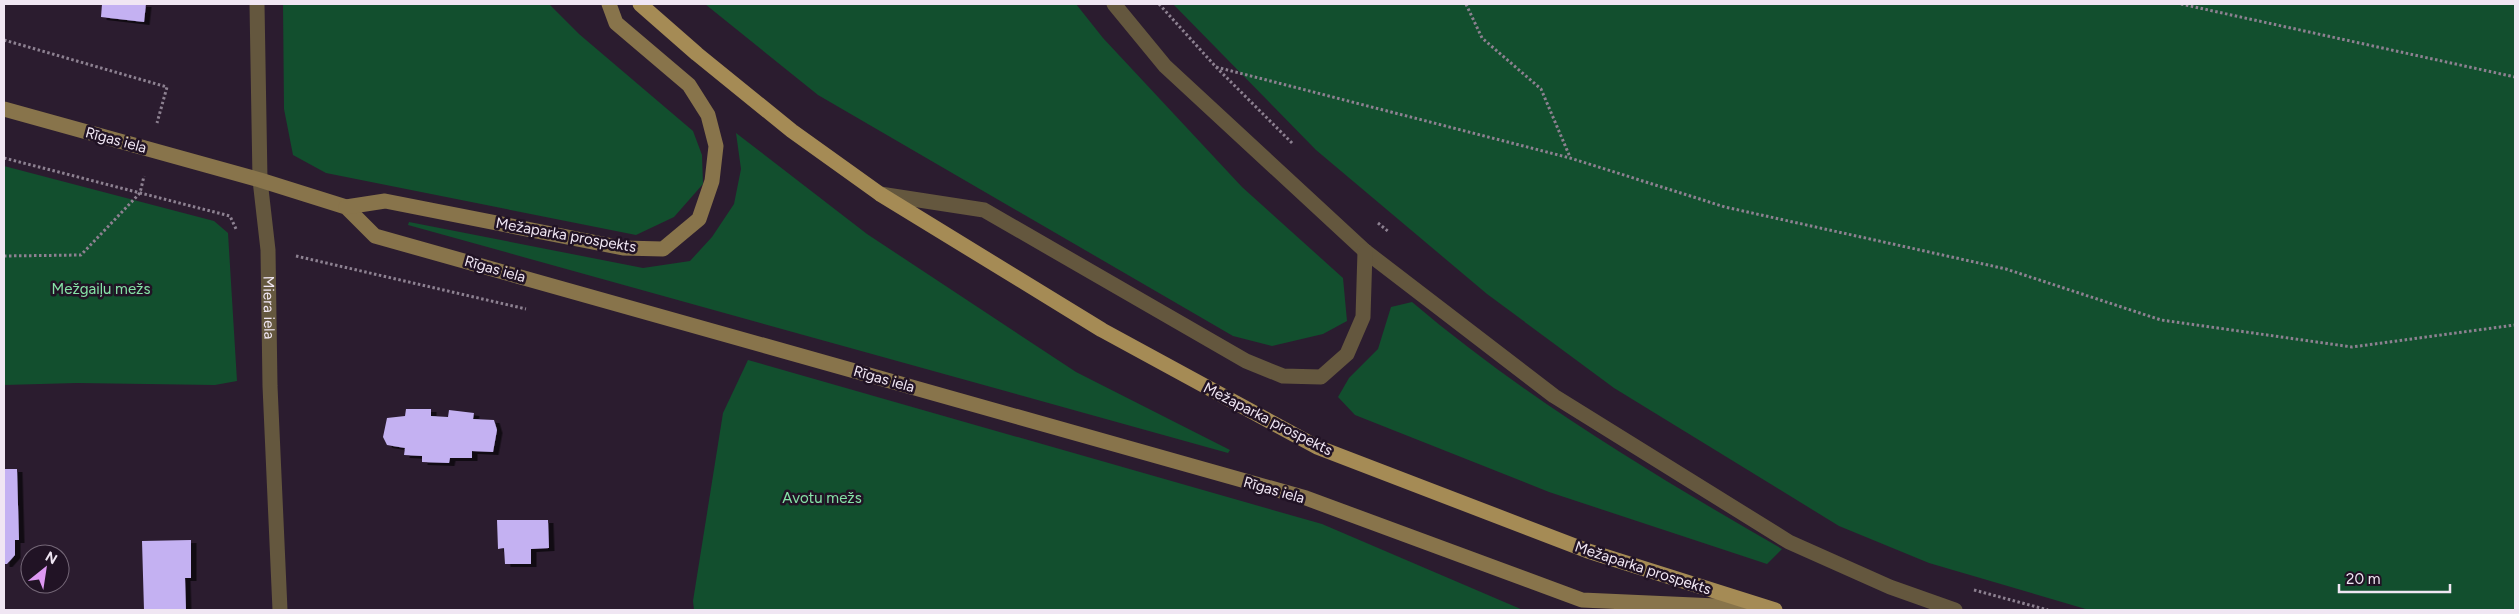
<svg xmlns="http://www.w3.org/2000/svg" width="2519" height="614" font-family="Figtree,sans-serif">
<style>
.green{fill:#124f2e}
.building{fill:#c4b1f2;filter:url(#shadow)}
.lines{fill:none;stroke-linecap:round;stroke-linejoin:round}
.path{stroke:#8d8191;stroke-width:3;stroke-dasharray:2.5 2.5;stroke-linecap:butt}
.street{stroke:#64573e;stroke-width:15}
.secondary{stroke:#88744b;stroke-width:15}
.primary{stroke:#a58b55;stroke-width:15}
.labels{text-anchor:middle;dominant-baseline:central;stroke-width:5;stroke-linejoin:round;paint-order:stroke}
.street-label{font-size:15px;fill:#f0e6f3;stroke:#211325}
.park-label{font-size:15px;fill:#86e2a7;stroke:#211325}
</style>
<defs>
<filter id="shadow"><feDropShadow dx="5.5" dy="3" stdDeviation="0" flood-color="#0009"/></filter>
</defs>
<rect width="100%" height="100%" fill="#2b1c2f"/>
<g class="green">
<polygon points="283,4 549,4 579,34 693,131 702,155 703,184 674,217 636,235 326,173 293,155 284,109"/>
<polygon points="705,4 1076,4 1103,38 1242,187 1343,278 1347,321 1323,334 1272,346 1233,336 818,95"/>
<polygon points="1173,4 2515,4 2515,610 2089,610 1929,563 1839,526 1614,388 1487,294 1316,150"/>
<polygon points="736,133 867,234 1076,372 1230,450 1228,453 408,225 409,222 643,268 690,261 712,237 734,204 741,169"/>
<polygon points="4,166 214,221 228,233 237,381 215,385 77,383 4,385"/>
<path d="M1412,302C1525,398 1654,475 1782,549L1767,564L1549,492L1355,415L1338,397L1349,378L1378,349L1391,307Z"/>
<polygon points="748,360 1322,524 1523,610 694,610 693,601 723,413"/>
</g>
<g class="building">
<polygon points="102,4 146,4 144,22 101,17"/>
<polygon points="406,409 431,409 431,416 448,417 449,410 474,413 473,419 494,420 497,430 493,452 472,451 472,458 450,458 449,463 422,462 422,456 404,455 405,448 387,445 383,437 387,418 405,416"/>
<polygon points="4,469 17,469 19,540 15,540 15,555 7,564 4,564"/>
<polygon points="497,520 548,520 549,548 531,549 531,564 505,564 504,548 498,549"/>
<polygon points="191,540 191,578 185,578 186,610 144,610 142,541"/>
</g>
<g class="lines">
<g class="path">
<polyline points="1159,4 1216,67 1293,144"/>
<polyline points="1466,4 1482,38 1541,89 1570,157"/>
<polyline points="2181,4 2515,77"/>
<polyline points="4,40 167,87 157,123"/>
<polyline points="1216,67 1570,158 1725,207 2006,269 2161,320 2352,347 2515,325"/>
<polyline points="4,158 230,216 237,231"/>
<polyline points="1378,223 1389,232"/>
<polyline points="4,256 81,255 140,193 144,176"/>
<polyline points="296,256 526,309"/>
<polyline points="1974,590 2048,610"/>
</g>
<g class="street">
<path id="s1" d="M257,4L260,180L268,250L270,386L280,610"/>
<polyline points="1114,4 1165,66 1365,251 1554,396 1789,542 1890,587 1955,610"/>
<polyline points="880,194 984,210 1246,361 1283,376 1321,377 1347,354 1363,317 1365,251"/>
</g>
<g class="secondary">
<polyline points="4,109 260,180 346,207 375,236 1306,498 1582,600 1761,608"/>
<polyline points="346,207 385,201 623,248 663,249 699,219 712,181 716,146 708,115 689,85 616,23 609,4"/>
</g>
<polyline class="primary" points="640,4 697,54 792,131 880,194 1102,330 1317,447 1588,551 1775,610"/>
</g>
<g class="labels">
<g class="street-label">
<text transform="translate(116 140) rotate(15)">Rīgas iela</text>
<text transform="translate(566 235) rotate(10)">Mežaparka prospekts</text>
<text transform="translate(495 269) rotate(16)">Rīgas iela</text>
<text stroke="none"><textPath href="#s1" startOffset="304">Miera iela</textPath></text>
<text transform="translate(884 379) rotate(16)">Rīgas iela</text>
<text transform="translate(1268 419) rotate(27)">Mežaparka prospekts</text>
<text transform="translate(1274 490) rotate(16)">Rīgas iela</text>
<text transform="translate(1643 568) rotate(18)">Mežaparka prospekts</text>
</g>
<g class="park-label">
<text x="101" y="289">Mežgaiļu mežs</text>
<text x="822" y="498">Avotu mežs</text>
</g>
</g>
<rect width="2519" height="614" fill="none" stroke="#f0e6f3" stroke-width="10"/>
<g transform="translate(45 569) rotate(30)"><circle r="24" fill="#211325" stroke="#746777"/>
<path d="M0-4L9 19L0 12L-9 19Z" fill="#de98f3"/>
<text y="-8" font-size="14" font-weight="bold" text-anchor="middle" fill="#f0e6f3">N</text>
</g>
<path d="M2339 584v8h111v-8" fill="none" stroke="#f0e6f3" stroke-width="2.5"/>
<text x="2346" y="584" font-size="15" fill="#f0e6f3" stroke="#211325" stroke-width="4" paint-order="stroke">20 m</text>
</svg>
